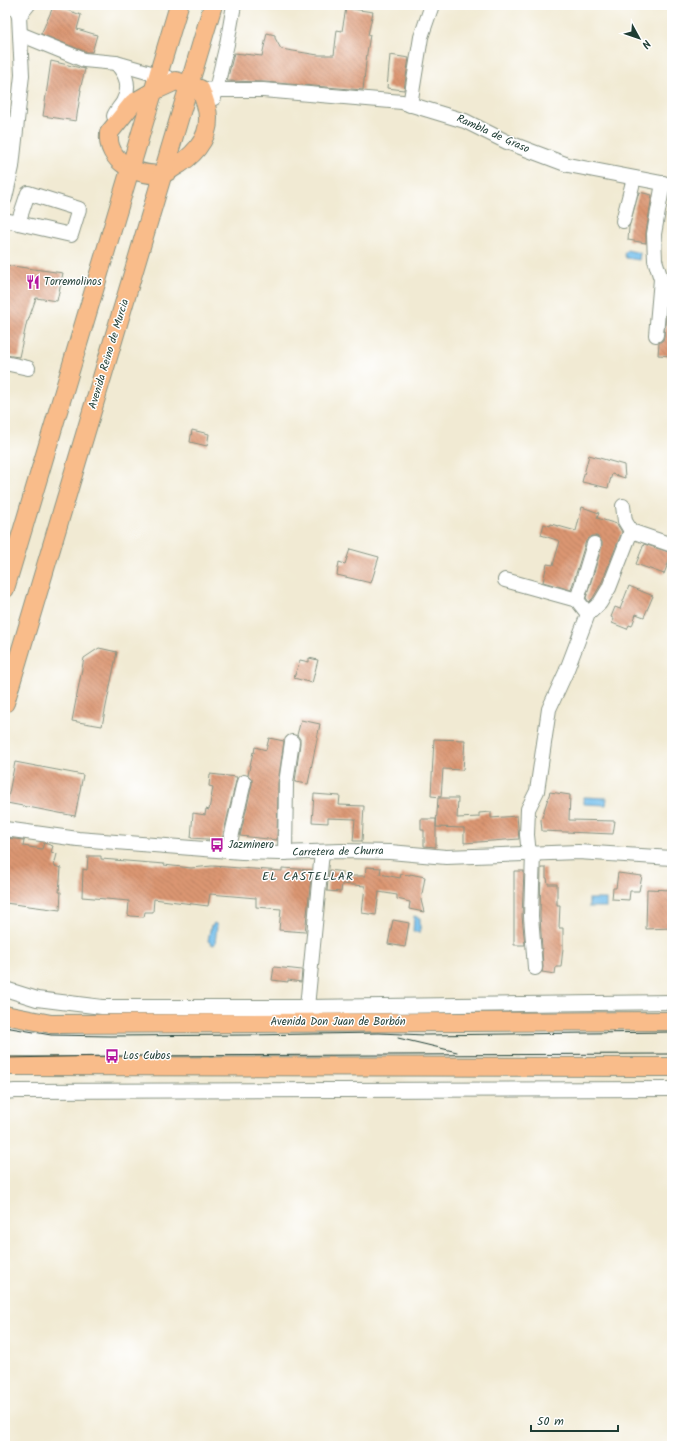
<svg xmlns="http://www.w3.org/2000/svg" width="677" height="1451" font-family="Kalam,sans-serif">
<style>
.water{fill:#71bdeb;stroke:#487d90}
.building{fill:url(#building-back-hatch)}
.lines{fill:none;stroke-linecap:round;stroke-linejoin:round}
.minor-casing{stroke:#889484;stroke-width:16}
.major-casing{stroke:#889484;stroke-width:20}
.minor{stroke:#fff;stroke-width:14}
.major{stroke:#f9bc8a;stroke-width:18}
.tram{stroke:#1f3d34;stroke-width:1}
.labels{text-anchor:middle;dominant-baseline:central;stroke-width:3;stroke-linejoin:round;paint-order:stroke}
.street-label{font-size:11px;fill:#1f3d34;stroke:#fff}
.poi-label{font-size:11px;fill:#1f3d34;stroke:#fff;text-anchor:start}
.neighbourhood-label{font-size:12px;letter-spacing:1px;fill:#1f3d34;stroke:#fff}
</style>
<defs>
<pattern id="building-back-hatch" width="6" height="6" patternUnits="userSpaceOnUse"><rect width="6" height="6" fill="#db9672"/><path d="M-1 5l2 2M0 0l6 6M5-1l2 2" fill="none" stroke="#b17c5e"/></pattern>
</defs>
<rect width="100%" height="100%" fill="#fff"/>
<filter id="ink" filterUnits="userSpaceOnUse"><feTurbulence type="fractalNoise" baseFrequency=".025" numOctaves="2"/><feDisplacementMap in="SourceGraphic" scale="8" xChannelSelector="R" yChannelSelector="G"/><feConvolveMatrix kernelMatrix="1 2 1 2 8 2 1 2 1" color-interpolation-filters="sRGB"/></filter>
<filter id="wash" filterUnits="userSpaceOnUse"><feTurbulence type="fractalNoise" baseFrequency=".012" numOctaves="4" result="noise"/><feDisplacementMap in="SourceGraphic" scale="16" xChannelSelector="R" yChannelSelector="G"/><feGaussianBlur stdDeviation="0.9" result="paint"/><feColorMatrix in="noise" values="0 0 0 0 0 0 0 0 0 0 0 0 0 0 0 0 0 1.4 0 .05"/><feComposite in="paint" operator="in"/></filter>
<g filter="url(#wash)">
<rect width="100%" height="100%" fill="#f1ead3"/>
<g class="water">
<polygon points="627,250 640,253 639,260 626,258 624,253"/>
<polygon points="584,797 607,798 606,805 584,804"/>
<rect x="589" y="899" width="17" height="8"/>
<polygon points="414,916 420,918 420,932 413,932"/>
<polygon points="214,923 216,924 217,926 215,944 213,945 208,941 211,925 212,926"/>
</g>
<g id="blocks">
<g class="building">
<polygon points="54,5 81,15 77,29 97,35 92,52 86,52 41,34"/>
<polygon points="346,8 373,12 368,35 370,35 367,53 363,90 264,82 227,81 234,53 262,56 267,33 275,35 275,38 281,49 318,55 334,55 337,30 342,31"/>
<polygon points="390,55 409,58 404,90 387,88"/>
<polygon points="51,61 85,69 80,90 81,90 76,121 43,116"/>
<polygon points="639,192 652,195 646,233 646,243 628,240 629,227"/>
<polygon points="5,265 63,273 57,301 36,298 28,321 27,321 19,357 5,355"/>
<polygon points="668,293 672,293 672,356 658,355 659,343 663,340 664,336"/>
<polygon points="192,430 209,434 207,446 190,442"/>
<polygon points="589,455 624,465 625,478 612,474 608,488 582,482"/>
<polygon points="582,507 599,513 597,518 617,524 622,532 601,584 593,598 589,602 586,598 602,546 602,542 597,536 592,536 586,541 571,590 543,582 547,564 553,565 560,541 541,535 544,524 550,526 551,524 576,531"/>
<polygon points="644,544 672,553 664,574 636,564"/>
<polygon points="350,549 379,557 371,583 337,575 339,562 345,564"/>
<polygon points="629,586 653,596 644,617 636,614 632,626 629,625 627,629 612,623 614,619 611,617 615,607 620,609"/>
<polygon points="99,648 117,652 102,726 72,721 84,658"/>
<polygon points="309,658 318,660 312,683 294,678 300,660 309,662"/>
<polygon points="301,720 320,724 308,784 295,782 300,743 300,739 297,735"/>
<polygon points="269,738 284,741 278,783 277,840 240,836 252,784 252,779 248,775 253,752 254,753 255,747 266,750"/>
<polygon points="434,739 465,740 463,770 443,769 441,797 431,796"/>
<polygon points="15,762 83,775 75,816 7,803"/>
<polygon points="210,774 237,777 222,840 191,838 193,813 205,815 206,809 209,810 213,787 209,786"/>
<polygon points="550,792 570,795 569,820 615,821 613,834 542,831 541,820"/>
<polygon points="314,794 340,796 339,805 364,806 362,841 353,841 355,819 328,818 328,823 312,822"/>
<polygon points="438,798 458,798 457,818 479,817 479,813 491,812 491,818 517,816 519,839 464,843 464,828 436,827"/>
<polygon points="421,819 436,819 436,847 424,846 424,830 421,830"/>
<polygon points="5,838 24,840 23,846 42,849 44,843 53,846 51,852 57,854 54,866 61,868 59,892 61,892 60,910 5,903"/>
<polygon points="88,856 101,856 101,859 164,864 164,865 191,868 212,866 282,871 282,868 312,870 305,932 279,930 281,909 256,907 256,898 210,894 208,906 154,899 153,912 145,912 144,917 131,916 128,915 129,901 82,897 83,869 87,870"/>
<polygon points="366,867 381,868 380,874 400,878 401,874 410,875 410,874 425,877 421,900 424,912 409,909 410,902 397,899 397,895 379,892 376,915 362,913 365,886 342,884 341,892 327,891 329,870 343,872 343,876 365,876"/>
<polygon points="541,868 546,868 546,878 547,878 548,884 557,884 557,905 560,905 559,928 563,928 563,948 561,967 556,967 555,974 542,972 543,967 540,916"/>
<polygon points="514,871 524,871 522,916 525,945 514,945"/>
<polygon points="618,873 642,876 639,891 630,891 629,900 612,899 613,888 616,888"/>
<polygon points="647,889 672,890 672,928 646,929"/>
<polygon points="393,920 409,923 405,947 388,944"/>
<polygon points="274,967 302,970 301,982 288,980 288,982 272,980"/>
</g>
</g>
</g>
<g filter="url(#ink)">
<use href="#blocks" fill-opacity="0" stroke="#889484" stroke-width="1"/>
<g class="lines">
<defs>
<g id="minor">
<polyline points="19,16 28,5"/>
<polyline points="20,34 84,60 116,63 168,78"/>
<polyline points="200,89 216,90 263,90 402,102 465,121 507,142 568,165 672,185"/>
<polyline points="214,98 227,44 234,5"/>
<polyline points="410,105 421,37 432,5"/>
<path d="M114,116C116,111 120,107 123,102C131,87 127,75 116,63"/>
<polyline points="5,198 12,167 22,75 19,16 14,5"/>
<polyline points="5,220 71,235 79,209 28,193 18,223"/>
<polyline points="623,221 634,178"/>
<polyline points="656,335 661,279 655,260 654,234 663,183"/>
<polyline points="5,363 28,368"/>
<polyline points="623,506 625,521 631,531 672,545"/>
<polyline points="505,580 577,600 588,614"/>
<polyline points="577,600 594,544"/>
<polyline points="5,829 78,839 242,852 281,853 341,851 390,852 446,857 578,852 672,858"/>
<polyline points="228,851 244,782"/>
<polyline points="285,853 286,783 292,742"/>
<polyline points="533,853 531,916 535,968"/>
<polyline points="529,854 527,835 528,809 537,791 549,709 566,672 588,614 600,603 609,588 631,531"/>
<polyline points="5,989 37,999 102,1007 307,1007 672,1002"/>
<polyline points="307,1007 322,852"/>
<polyline points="5,1092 15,1091 672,1089"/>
</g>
<g id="major">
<path d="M176,81L200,89C204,98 208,108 208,118C209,141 191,158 173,168C170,170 166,173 162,174C137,177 106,161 109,133L133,103L154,91Z"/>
<polyline points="5,589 179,5"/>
<polyline points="5,703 213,5"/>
<polyline points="5,1015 51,1024 672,1021"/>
<polyline points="5,1066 672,1067"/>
</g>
</defs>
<use href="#minor" class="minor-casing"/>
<use href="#major" class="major-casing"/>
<use href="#minor" class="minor"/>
<use href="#major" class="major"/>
<g class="tram">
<polyline points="5,1027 51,1035 110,1036 247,1035 379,1033 425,1035 672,1032"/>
<polyline points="398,1038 457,1052"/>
<polyline points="5,1058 112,1056 672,1054"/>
</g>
</g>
</g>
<defs>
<symbol id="restaurant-bare" viewBox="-9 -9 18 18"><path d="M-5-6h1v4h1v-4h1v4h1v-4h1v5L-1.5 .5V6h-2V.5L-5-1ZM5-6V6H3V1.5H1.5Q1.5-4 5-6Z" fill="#b5179e" stroke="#fff" stroke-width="2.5" paint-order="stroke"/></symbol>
<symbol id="bus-bare" viewBox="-9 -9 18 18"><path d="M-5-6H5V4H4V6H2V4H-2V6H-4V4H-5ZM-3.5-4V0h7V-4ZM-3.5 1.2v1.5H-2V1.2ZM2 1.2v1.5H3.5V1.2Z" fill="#b5179e" stroke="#fff" stroke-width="2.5" paint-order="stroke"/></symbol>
</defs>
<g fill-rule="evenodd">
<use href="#restaurant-bare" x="23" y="272" width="20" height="20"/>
<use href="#bus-bare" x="207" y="835" width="20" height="20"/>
<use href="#bus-bare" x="102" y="1046" width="20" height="20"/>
</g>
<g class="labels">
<g class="street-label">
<text transform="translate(493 134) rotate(24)">Rambla de Graso</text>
<text transform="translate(109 354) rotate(-73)">Avenida Reino de Murcia</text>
<text transform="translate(338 852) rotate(-1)">Carretera de Churra</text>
<text x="338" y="1022">Avenida Don Juan de Borbón</text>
</g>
<g class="poi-label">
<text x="44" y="282">Torremolinos</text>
<text x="228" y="845">Jazminero</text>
<text x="123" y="1056">Los Cubos</text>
</g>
<g class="neighbourhood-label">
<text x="308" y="876">EL CASTELLAR</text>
</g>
</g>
<rect width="677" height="1451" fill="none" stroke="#fff" stroke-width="20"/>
<g transform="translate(639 38) rotate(130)" stroke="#ffffff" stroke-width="3" paint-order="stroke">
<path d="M0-3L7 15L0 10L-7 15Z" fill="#1f3d34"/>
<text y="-6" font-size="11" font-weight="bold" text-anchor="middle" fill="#1f3d34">N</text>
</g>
<path d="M531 1425v6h87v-6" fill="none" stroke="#1f3d34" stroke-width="2"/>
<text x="537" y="1425" font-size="12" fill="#1f3d34" stroke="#ffffff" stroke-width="3" paint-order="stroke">50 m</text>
</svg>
